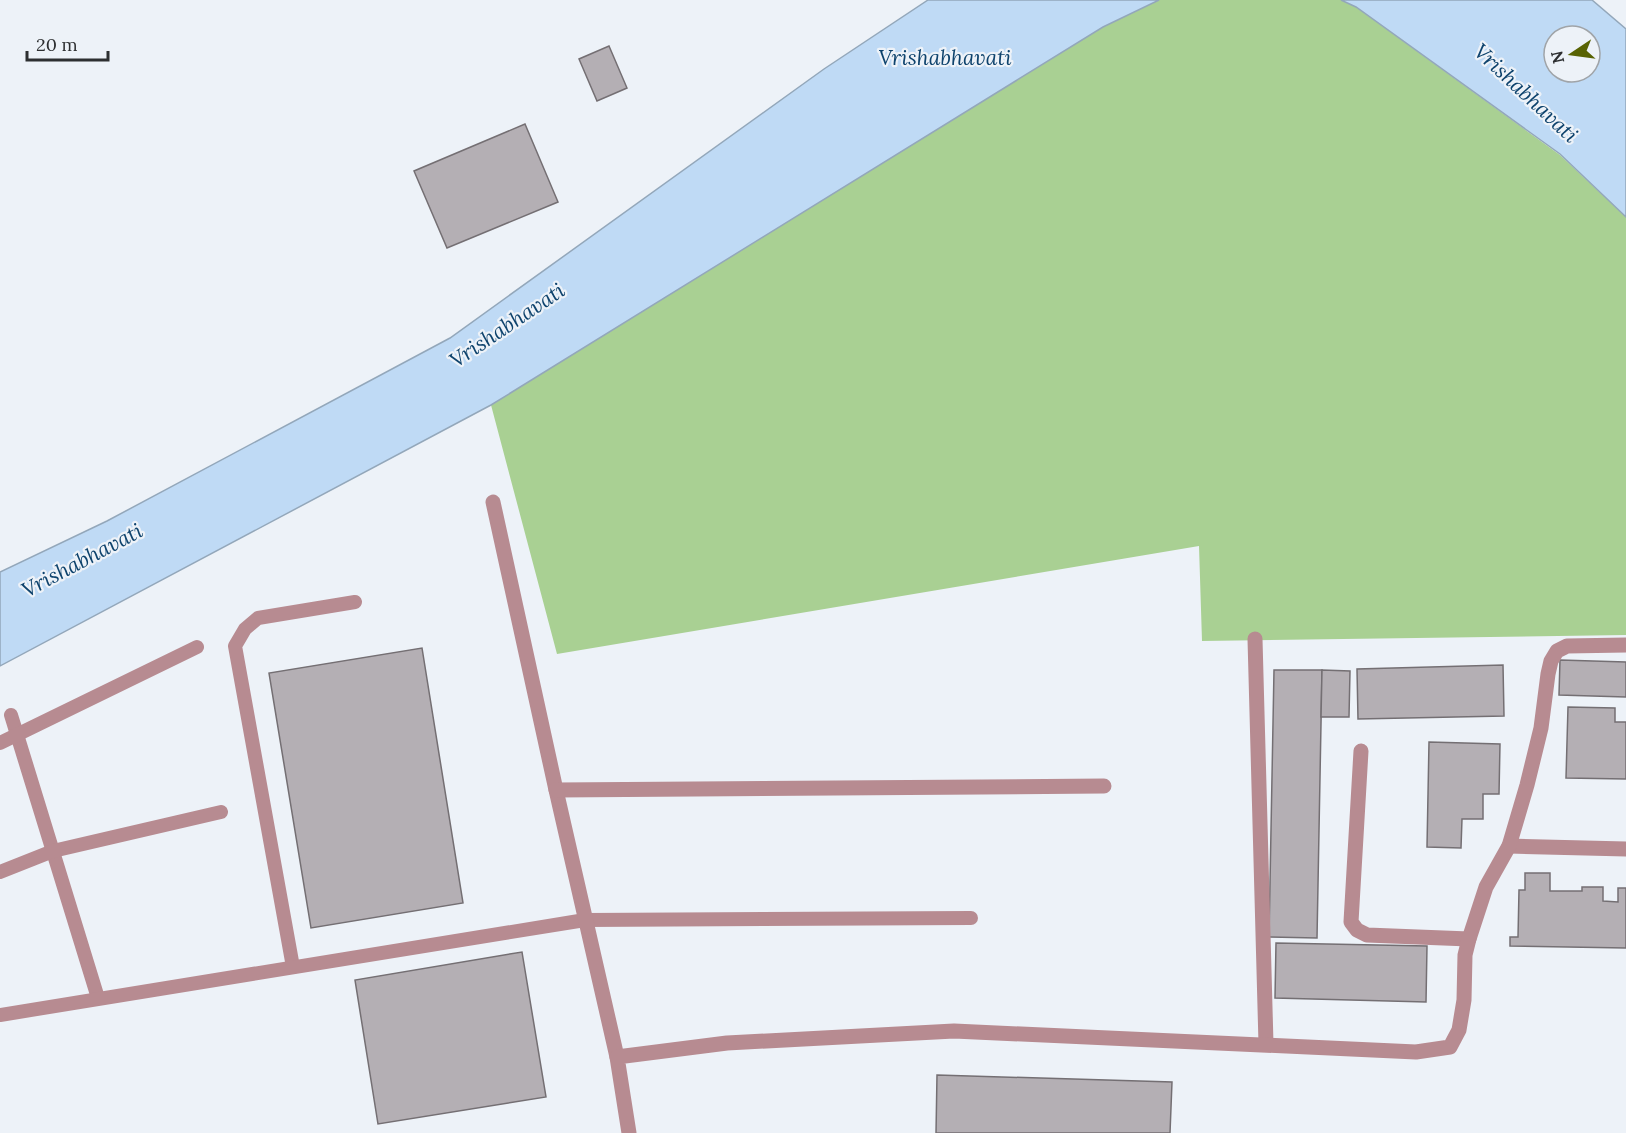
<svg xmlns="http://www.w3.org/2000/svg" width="1626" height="1133" font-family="Lora,serif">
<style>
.green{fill:#a9d093}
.water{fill:#bfdaf5;stroke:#93a7ba;stroke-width:1.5;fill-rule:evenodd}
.building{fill:#b4afb4;stroke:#746f73;stroke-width:1.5}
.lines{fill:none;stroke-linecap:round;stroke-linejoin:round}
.lane{stroke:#b78b91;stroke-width:14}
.street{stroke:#b78b91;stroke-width:15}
.labels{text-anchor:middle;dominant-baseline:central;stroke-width:4.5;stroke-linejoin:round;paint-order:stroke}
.water-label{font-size:21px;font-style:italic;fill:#0e436d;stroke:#edf2f8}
</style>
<rect width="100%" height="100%" fill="#edf2f8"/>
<polygon class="green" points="1159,0 1341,0 1356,7 1560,155 1626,217 1626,635 1202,641 1199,546 557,654 491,405 1103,27"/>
<g class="water">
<polygon points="928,0 1159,0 1103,27 491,405 0,666 0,572 107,521 450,338 824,69"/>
<path d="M1341,0H1592L1626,29V217L1560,154L1356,7ZM1554,36H1590V72H1554Z"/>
</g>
<g class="building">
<polygon points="609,46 627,88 597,101 579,59"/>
<polygon points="525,124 558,202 447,248 414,171"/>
<polygon points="422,648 463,903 311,928 269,673"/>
<polygon points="1560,660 1626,662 1626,697 1559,695"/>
<polygon points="1503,665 1504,716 1358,719 1357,669"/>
<polygon points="1274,670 1322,670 1317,938 1269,937"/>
<polygon points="1322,670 1350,671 1349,717 1321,717"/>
<polygon points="1568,707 1615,708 1615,722 1626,722 1626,779 1566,778"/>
<polygon points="1429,742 1500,744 1499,794 1483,794 1483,819 1462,819 1461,848 1427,847"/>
<polygon points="1525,873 1550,873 1550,891 1582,891 1582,887 1603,887 1603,901 1618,902 1618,888 1626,888 1626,948 1510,946 1510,937 1518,937 1519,890 1525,890"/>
<polygon points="1276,943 1427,946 1426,1002 1275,998"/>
<polygon points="522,952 546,1097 378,1124 355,980"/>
<polygon points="937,1075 1172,1082 1170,1133 936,1133"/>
</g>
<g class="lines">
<g class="lane">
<polyline points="11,715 98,998"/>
<polyline points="0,743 197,647"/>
<polyline points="0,872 53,851 221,812"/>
<polyline points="293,967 235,646 245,629 258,618 355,602"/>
<polyline points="0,1015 585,920 971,918"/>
</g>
<g class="street">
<polyline points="493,502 556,790 617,1057"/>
<polyline points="1255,639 1266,1044"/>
<polyline points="1361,751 1351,922 1357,930 1367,935 1469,939"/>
<polyline points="556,790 1104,786"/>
<polyline points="1509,846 1626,849"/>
<polyline points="629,1133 617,1057 727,1043 954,1031 1416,1052 1450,1047 1459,1030 1464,1000 1465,955 1469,939 1486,887 1509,846 1527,785 1541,728 1548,674 1551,661 1557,651 1567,646 1626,645"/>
</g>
</g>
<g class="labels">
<g class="water-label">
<text x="945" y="57">Vrishabhavati</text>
<text transform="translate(1526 93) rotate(43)">Vrishabhavati</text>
<text transform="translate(507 325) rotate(-34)">Vrishabhavati</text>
<text transform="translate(82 560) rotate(-28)">Vrishabhavati</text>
</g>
</g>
<g transform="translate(1572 54) rotate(257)"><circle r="28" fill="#edf2f8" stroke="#a0a4a8" stroke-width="1.5"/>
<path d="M0-4.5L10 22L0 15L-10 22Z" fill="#586303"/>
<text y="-9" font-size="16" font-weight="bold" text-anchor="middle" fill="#2d2f31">N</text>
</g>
<path d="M27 51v9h81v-9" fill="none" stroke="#2d2f31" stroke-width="3"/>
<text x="36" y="51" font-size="18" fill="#2d2f31" stroke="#edf2f8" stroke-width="4.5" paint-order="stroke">20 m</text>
</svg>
